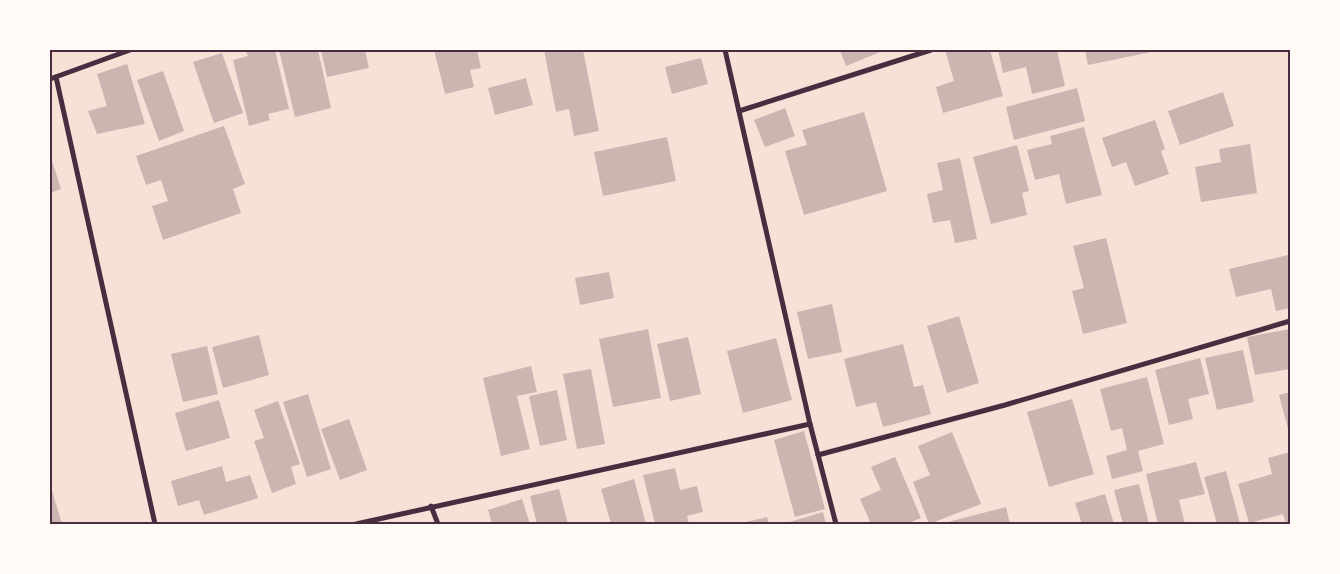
<svg xmlns="http://www.w3.org/2000/svg" width="1340" height="574" font-family="'Sofia Sans Condensed',sans-serif">
<style>
.building{fill:#ccb4b1}
.lines{fill:none;stroke-linecap:round;stroke-linejoin:round}
.minor{stroke:#4a2c40;stroke-width:5}
.neatline{fill:none;stroke:#4a2c40;stroke-width:2}
</style>
<rect width="100%" height="100%" fill="#f7e1d7"/>
<g class="building">
<polygon points="246,50 275,50 289,109 268,114 270,120 249,126 233,60 248,56"/>
<polygon points="279,50 318,50 331,108 295,117"/>
<polygon points="321,50 365,50 369,68 327,77"/>
<polygon points="434,50 477,50 481,68 470,70 474,87 445,94"/>
<polygon points="544,50 583,50 599,131 574,136 569,109 556,112"/>
<polygon points="840,50 885,50 846,66"/>
<polygon points="945,50 990,50 1003,96 943,113 936,87 954,81"/>
<polygon points="998,50 1057,50 1065,86 1032,94 1026,67 1003,73"/>
<polygon points="1085,50 1155,50 1156,51 1088,65"/>
<polygon points="222,53 243,113 214,123 193,62"/>
<polygon points="701,58 708,84 672,94 665,67"/>
<polygon points="127,64 145,124 97,134 88,111 107,106 97,74"/>
<polygon points="163,71 184,131 159,141 137,80"/>
<polygon points="526,78 533,105 495,115 488,88"/>
<polygon points="1077,88 1085,121 1014,140 1006,107"/>
<polygon points="1223,92 1234,126 1180,145 1168,111"/>
<polygon points="785,108 795,136 765,147 754,120"/>
<polygon points="864,112 887,191 804,215 785,151 807,145 802,130"/>
<polygon points="1155,120 1165,149 1161,151 1169,174 1135,186 1126,162 1112,167 1102,138"/>
<polygon points="224,126 245,184 233,189 241,213 163,240 152,206 168,201 161,180 146,185 136,156"/>
<polygon points="1084,127 1102,195 1066,204 1059,174 1035,180 1027,150 1052,144 1050,136"/>
<polygon points="667,137 676,181 603,196 594,152"/>
<polygon points="1250,144 1257,193 1201,202 1195,167 1221,162 1219,149"/>
<polygon points="1017,145 1029,191 1022,193 1027,215 991,224 973,157"/>
<polygon points="50,154 61,189 50,193"/>
<polygon points="960,158 977,239 955,243 950,220 933,223 927,194 943,190 937,163"/>
<polygon points="1106,238 1127,323 1083,334 1072,291 1084,288 1073,246"/>
<polygon points="1288,255 1290,262 1290,308 1276,311 1271,289 1236,297 1229,269"/>
<polygon points="609,272 614,298 580,305 575,278"/>
<polygon points="832,304 842,352 808,359 797,312"/>
<polygon points="959,316 979,383 947,393 927,326"/>
<polygon points="648,329 661,398 613,407 599,339"/>
<polygon points="1290,329 1290,369 1255,375 1247,337"/>
<polygon points="259,335 269,375 223,388 212,347"/>
<polygon points="688,337 701,394 670,401 657,344"/>
<polygon points="776,338 792,400 743,413 727,351"/>
<polygon points="903,344 914,387 923,385 931,414 883,427 876,402 856,407 844,359"/>
<polygon points="207,346 218,394 183,402 171,354"/>
<polygon points="1243,350 1254,402 1217,410 1205,358"/>
<polygon points="1200,358 1209,394 1188,399 1193,419 1169,425 1155,370"/>
<polygon points="531,366 537,392 517,396 530,449 501,456 483,378"/>
<polygon points="591,369 605,444 577,449 563,374"/>
<polygon points="1147,377 1164,444 1138,451 1143,471 1112,479 1106,456 1127,450 1122,428 1111,431 1100,389"/>
<polygon points="557,390 567,440 540,446 529,396"/>
<polygon points="1290,392 1290,429 1288,429 1279,395"/>
<polygon points="308,394 331,469 307,477 283,402"/>
<polygon points="1072,399 1094,474 1049,487 1027,412"/>
<polygon points="219,400 230,438 186,451 175,413"/>
<polygon points="278,401 300,464 291,467 296,484 272,493 254,441 264,438 254,410"/>
<polygon points="349,419 367,470 340,480 321,429"/>
<polygon points="804,431 825,509 795,517 774,440"/>
<polygon points="952,432 981,504 929,524 913,482 930,475 918,446"/>
<polygon points="1290,452 1290,524 1286,524 1283,514 1249,523 1238,484 1272,474 1268,458"/>
<polygon points="895,457 921,518 906,524 871,524 860,499 881,490 871,467"/>
<polygon points="1196,462 1205,494 1179,500 1185,524 1158,524 1146,474"/>
<polygon points="222,466 226,482 250,475 258,498 204,515 199,500 178,506 171,481"/>
<polygon points="675,468 680,490 697,486 703,512 687,516 689,524 655,524 643,475"/>
<polygon points="1226,471 1240,524 1217,524 1204,477"/>
<polygon points="634,479 646,524 611,524 601,489"/>
<polygon points="50,484 62,524 50,524"/>
<polygon points="1139,484 1149,524 1123,524 1114,490"/>
<polygon points="559,489 568,524 537,524 530,496"/>
<polygon points="1105,494 1114,524 1082,524 1075,503"/>
<polygon points="522,499 530,524 492,524 488,510"/>
<polygon points="1006,507 1010,524 949,524 948,522"/>
<polygon points="823,512 826,524 783,524"/>
<polygon points="767,517 769,524 743,524 742,523"/>
</g>
<g class="lines">
<g class="minor">
<polyline points="725,50 810,424 836,524"/>
<polyline points="56,77 155,524"/>
<polyline points="50,79 130,50"/>
<polyline points="739,111 931,50"/>
<polyline points="818,455 1005,405 1290,321"/>
<polyline points="431,506 438,524"/>
<polyline points="356,524 810,424"/>
</g>
</g>
<rect width="1340" height="574" fill="none" stroke="#fffaf5" stroke-width="102"/>
<rect x="51" y="51" width="1238" height="472" class="neatline"/>
</svg>
